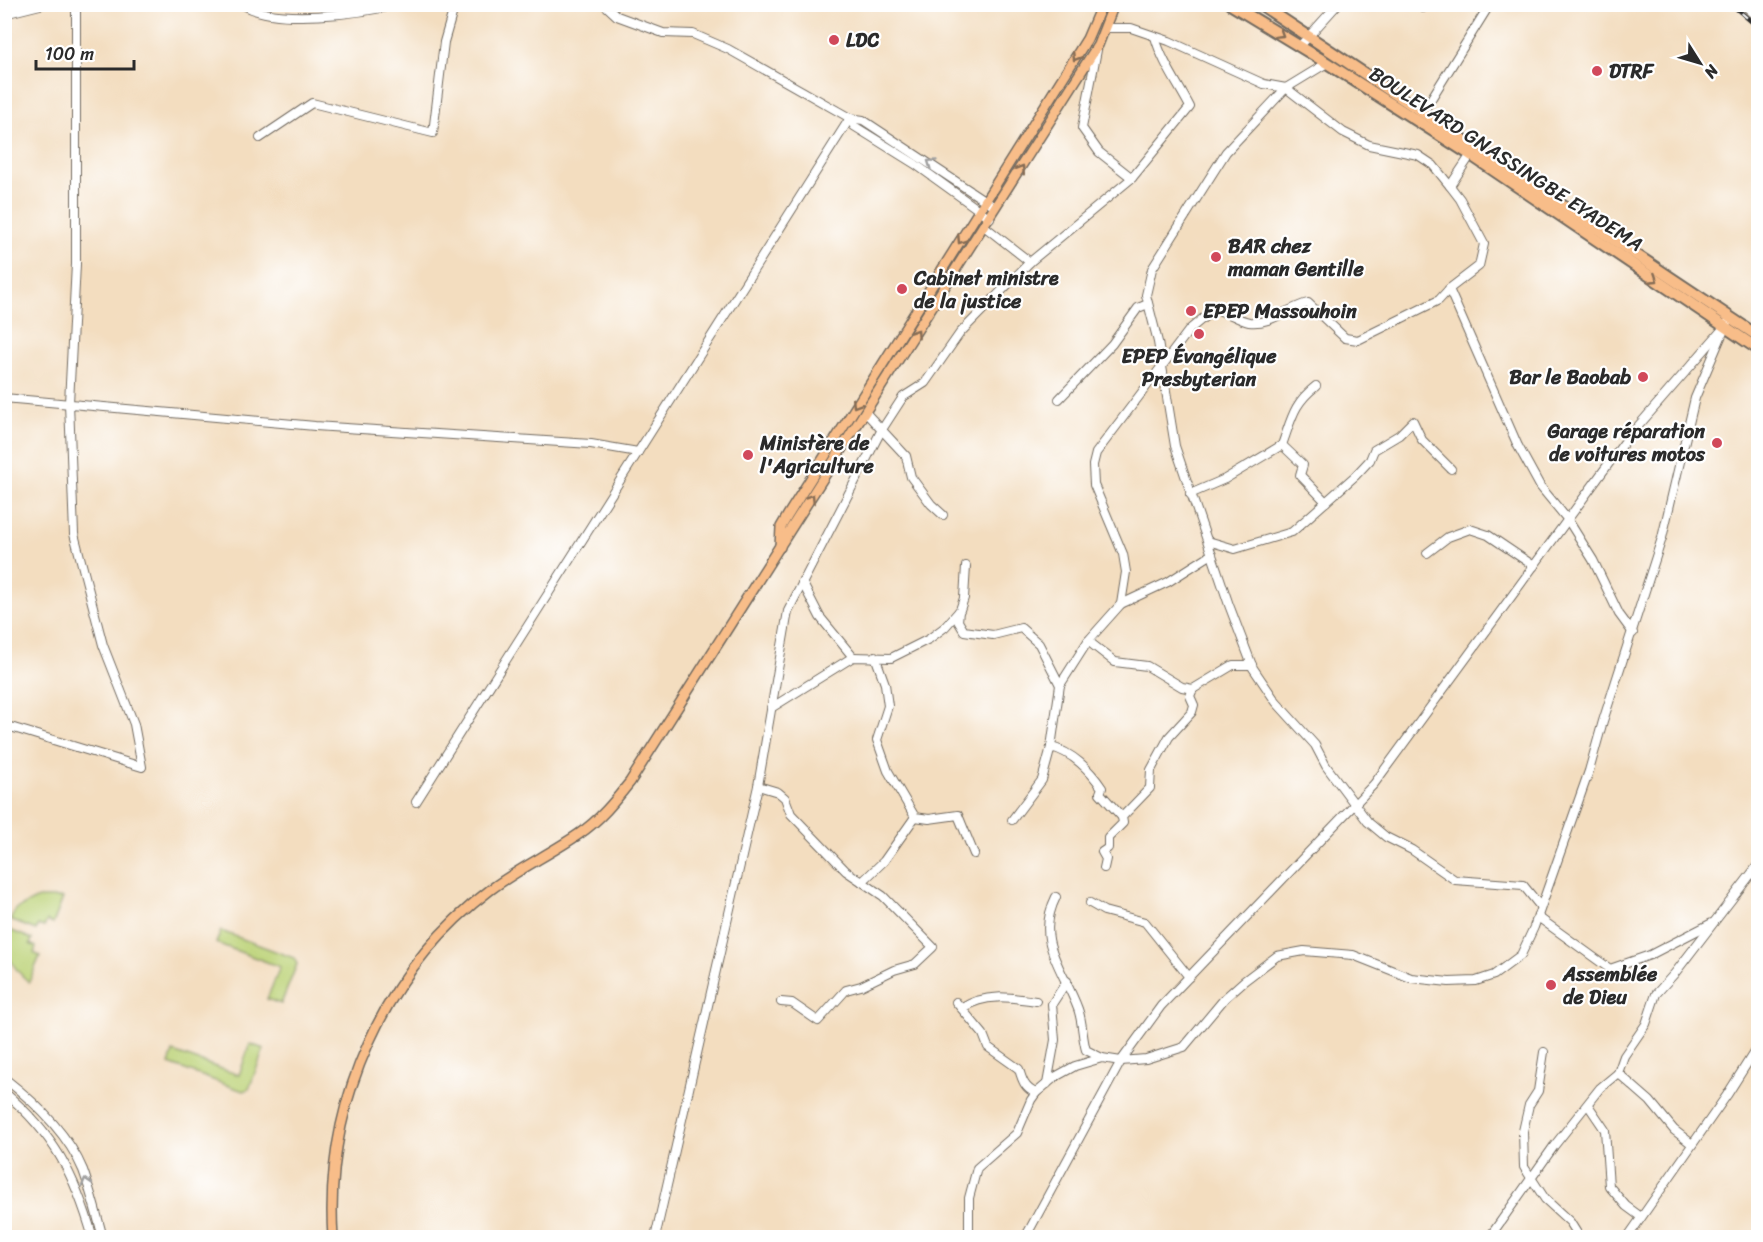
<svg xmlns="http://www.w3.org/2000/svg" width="1763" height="1242" font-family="Sriracha,sans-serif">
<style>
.green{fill:#bbd276;stroke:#737e50;stroke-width:1.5}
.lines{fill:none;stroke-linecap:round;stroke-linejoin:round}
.minor-casing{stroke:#71695f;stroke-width:10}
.major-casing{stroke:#71695f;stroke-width:12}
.highway-casing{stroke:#71695f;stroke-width:14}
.minor{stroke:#fff;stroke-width:8}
.major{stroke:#f8bd89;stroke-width:9}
.highway{stroke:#f8bd89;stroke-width:10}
.rail-casing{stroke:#2b2b2b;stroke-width:4.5}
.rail{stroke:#fff;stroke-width:2;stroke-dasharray:7;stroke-linecap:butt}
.oneway{stroke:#876d55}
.oneway2{stroke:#a0a0a0}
.poi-dot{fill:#d1495b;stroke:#fff;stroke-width:2}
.labels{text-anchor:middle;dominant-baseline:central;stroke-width:4.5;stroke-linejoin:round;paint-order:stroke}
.poi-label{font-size:20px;font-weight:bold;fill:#2b2b2b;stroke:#fff;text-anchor:start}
.street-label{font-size:20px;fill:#2b2b2b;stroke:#fff}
</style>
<rect width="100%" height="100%" fill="#fff"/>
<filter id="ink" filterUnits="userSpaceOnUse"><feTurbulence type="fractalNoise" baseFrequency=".0167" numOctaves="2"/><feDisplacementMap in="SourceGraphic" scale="12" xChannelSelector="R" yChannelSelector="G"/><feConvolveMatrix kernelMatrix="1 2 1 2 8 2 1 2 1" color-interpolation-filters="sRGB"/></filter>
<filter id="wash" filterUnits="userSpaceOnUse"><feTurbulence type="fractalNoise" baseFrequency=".008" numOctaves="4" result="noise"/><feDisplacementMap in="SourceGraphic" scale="24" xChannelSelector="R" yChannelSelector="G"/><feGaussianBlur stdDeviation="1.35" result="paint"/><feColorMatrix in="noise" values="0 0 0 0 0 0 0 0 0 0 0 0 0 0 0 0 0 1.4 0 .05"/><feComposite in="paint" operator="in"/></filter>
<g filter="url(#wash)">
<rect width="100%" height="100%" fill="#f3ddbf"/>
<g class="green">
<polygon points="38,898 63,898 53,924 47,921 44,927 38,925 36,930 10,920 16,909"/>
<path d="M7,929L32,939L30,944L36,947L34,953L40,956L29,982C14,970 0,949 7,929Z"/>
<polygon points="221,931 294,958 297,964 281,1004 267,999 280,967 216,943"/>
<polygon points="250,1044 264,1049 249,1089 243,1091 169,1064 173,1052 239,1075"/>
</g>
</g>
<g filter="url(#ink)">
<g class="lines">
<defs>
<g id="minor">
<path d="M242,4C274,26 363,13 400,4"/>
<polyline points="604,4 617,16 663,33 693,34 728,49 850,118 863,120 990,204"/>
<polyline points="1743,4 1758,17"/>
<polyline points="1423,8 1425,4"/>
<polyline points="4,14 44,4"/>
<polyline points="1107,28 1131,28 1169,41 1264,84 1286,88 1343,132 1369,145 1418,155 1433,165 1450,186"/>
<polyline points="1300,46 1338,4"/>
<polyline points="1097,50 1082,128 1099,152 1132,178"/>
<polyline points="1327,63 1286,88 1226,152 1152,269 1146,295 1158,342 1175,446 1229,605 1253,668 1276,702 1315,745 1326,766 1368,822 1386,837 1412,850 1455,880 1523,885 1540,906"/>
<polyline points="1423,112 1490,4"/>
<polyline points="850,118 854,126 915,164 990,218"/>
<polyline points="260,138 312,103 433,133 444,42 455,4"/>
<polyline points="1472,153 1450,186 1460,199 1484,244 1479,266 1449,289 1518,446 1540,486 1568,520 1593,560 1619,614 1633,633"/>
<polyline points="984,226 1030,262"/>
<polyline points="4,398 315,426 591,444 638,452"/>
<polyline points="1059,399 1112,344 1138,308 1148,304"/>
<polyline points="866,413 906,456 911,477 931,504 943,515"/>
<polyline points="1282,445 1303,465 1300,475 1326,502"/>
<path d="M1190,494L1225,479L1282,445C1292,418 1293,404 1316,386"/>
<polyline points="1208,541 1235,549 1292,532 1355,476 1370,460 1374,450 1399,435 1413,421 1422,440 1451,469"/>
<polyline points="1427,553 1448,537 1470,529 1488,535 1534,566"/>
<polyline points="802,582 820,617 853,657"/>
<polyline points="1121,604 1168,582 1212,554"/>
<polyline points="959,611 958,621 964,631 993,635 1021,628 1039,644 1060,685"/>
<polyline points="1088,641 1115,662 1147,666 1182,687 1193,689 1233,665 1252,665"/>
<polyline points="875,656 885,684 888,706 877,740 888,771 915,817 929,819 958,815 974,854"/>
<polyline points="771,708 853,657 891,658 929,639 945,627 960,610 964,598 966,566"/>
<polyline points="4,725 142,767 134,724 103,645 74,534 69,403 76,264 76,4"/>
<path d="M1051,747C1072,752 1090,770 1102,788L1100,793L1122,817"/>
<polyline points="758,786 778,792 785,798 791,814 846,871 883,896 933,947 915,964 894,970 861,986 846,990 818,1021 792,1003 781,1002"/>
<polyline points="416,802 850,118"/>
<path d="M1012,820L1042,780L1051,747L1060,685L1088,641L1121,604L1126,572L1123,554L1094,485L1093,465L1096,453L1190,329L1213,310C1227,310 1235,319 1249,322C1270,325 1288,308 1308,303L1345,338L1358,340L1439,300L1449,289"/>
<polyline points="1104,868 1106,859 1102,852 1108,848 1108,838 1123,823 1122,817 1150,788 1151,770 1169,737 1192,712 1194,705 1190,696 1193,689"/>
<polyline points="862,882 884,861 915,817"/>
<path d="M1056,897C1034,941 1063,968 1078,1009C1083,1023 1082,1037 1086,1050L1102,1058"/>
<polyline points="1090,903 1104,911 1145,922 1189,977"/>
<polyline points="1538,917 1610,969 1650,955 1712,923"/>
<path d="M956,1002L983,1034L988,1047L1019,1069C1022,1080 1025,1089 1036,1093"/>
<path d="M962,1008C985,993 1010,997 1036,1001"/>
<polyline points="1544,1052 1538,1091 1529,1105 1523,1131 1524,1167 1545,1199 1570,1222 1580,1238"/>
<path d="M4,1078C35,1102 68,1134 83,1170C91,1192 97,1215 103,1238"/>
<polyline points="1047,1084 1055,1040 1052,1004 1067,981"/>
<path d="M4,1092C54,1134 75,1175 93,1238"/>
<polyline points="1588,1105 1605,1130 1609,1186 1626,1206 1641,1217"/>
<polyline points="1692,1144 1674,1130 1650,1101 1618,1073 1624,1056 1646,1024 1656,994 1675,973 1758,865"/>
<path d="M655,1238L758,786L788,611L881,431L903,397L925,383L960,333L1030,262L1132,178L1190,107C1178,84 1162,62 1155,37"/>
<polyline points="969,1238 969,1198 977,1168 1017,1133 1031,1100 1036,1093 1055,1077 1075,1066 1102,1058 1121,1061 1146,1059 1184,1047 1225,998 1244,981 1277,956 1304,951 1353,955 1411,978 1449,982 1476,981 1494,975 1521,955 1534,927 1589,771 1603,721 1662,538 1695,398 1727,323"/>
<polyline points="1025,1238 1121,1061 1161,1006 1374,784 1626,440 1721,331"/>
<polyline points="1489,1238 1554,1146 1600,1088 1618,1073"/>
<polyline points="1627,1238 1727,1095 1758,1046"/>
</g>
<g id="major">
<polyline points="780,547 781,527 788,515 1087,39 1102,4"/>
<path d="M333,1238C324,1104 383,971 490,890C518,869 550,854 579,834C600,820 615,801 630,782L1098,45L1114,4"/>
</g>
<g id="highway">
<polyline points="1230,4 1327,63 1471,155 1758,349"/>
<polyline points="1260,4 1758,336"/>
</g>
</defs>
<use href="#minor" class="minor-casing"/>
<use href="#major" class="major-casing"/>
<use href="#highway" class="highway-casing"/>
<use href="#minor" class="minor"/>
<use href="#major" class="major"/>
<use href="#highway" class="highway"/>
<defs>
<polyline id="rail" points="1731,4 1758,27"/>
</defs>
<use href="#rail" class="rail-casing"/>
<use href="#rail" class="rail"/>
</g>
<defs><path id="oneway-chevron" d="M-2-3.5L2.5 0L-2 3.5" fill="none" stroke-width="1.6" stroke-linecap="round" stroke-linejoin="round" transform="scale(1.5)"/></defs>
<g class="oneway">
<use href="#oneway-chevron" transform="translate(1280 34) rotate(32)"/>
<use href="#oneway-chevron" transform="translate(1076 57) rotate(122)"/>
<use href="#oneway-chevron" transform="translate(1021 169) rotate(-58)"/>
<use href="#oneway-chevron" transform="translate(961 240) rotate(123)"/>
<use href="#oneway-chevron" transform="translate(1654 279) rotate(33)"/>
<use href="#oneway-chevron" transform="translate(916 333) rotate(-57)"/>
<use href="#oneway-chevron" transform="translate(856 404) rotate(122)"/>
<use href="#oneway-chevron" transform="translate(811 498) rotate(-57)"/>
</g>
<g class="oneway2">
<use href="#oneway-chevron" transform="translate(931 163) rotate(-145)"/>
<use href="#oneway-chevron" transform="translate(86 1182) rotate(-107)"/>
</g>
</g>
<g class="poi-dot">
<circle cx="834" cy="40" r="6"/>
<circle cx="1597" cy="71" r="6"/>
<circle cx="1216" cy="257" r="6"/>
<circle cx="902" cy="289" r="6"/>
<circle cx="1191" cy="311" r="6"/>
<circle cx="1199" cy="334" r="6"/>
<circle cx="1643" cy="377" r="6"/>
<circle cx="1717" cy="443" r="6"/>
<circle cx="748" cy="455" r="6"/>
<circle cx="1551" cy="985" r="6"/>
</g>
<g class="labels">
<g class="poi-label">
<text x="846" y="40">LDC</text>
<text x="1609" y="71">DTRF</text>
<text x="1228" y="246">BAR chez<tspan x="1228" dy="23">maman Gentille</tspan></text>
<text x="914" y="278">Cabinet ministre<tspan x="914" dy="23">de la justice</tspan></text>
<text x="1203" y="311">EPEP Massouhoin</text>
<text x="1199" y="356" text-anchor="middle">EPEP Évangélique<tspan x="1199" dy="23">Presbyterian</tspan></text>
<text x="1631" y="377" text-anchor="end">Bar le Baobab</text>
<text x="1705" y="431" text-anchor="end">Garage réparation<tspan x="1705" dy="23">de voitures motos</tspan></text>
<text x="760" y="443">Ministère de<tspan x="760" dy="23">l'Agriculture</tspan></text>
<text x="1563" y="974">Assemblée<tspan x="1563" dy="23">de Dieu</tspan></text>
</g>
<g class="street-label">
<text transform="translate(1506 159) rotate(33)">BOULEVARD GNASSINGBE EYADEMA</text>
</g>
</g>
<rect width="1763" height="1242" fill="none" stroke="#fff" stroke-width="24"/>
<g transform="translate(1700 63) rotate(127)" stroke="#ffffff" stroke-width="4.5" paint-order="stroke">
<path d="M0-4.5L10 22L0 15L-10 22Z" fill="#2b2b2b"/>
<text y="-9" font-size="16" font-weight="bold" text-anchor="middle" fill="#2b2b2b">N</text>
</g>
<path d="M36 60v9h98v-9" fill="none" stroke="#2b2b2b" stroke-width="3"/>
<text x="45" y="60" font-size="18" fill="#2b2b2b" stroke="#ffffff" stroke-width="4.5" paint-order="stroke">100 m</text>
</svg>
